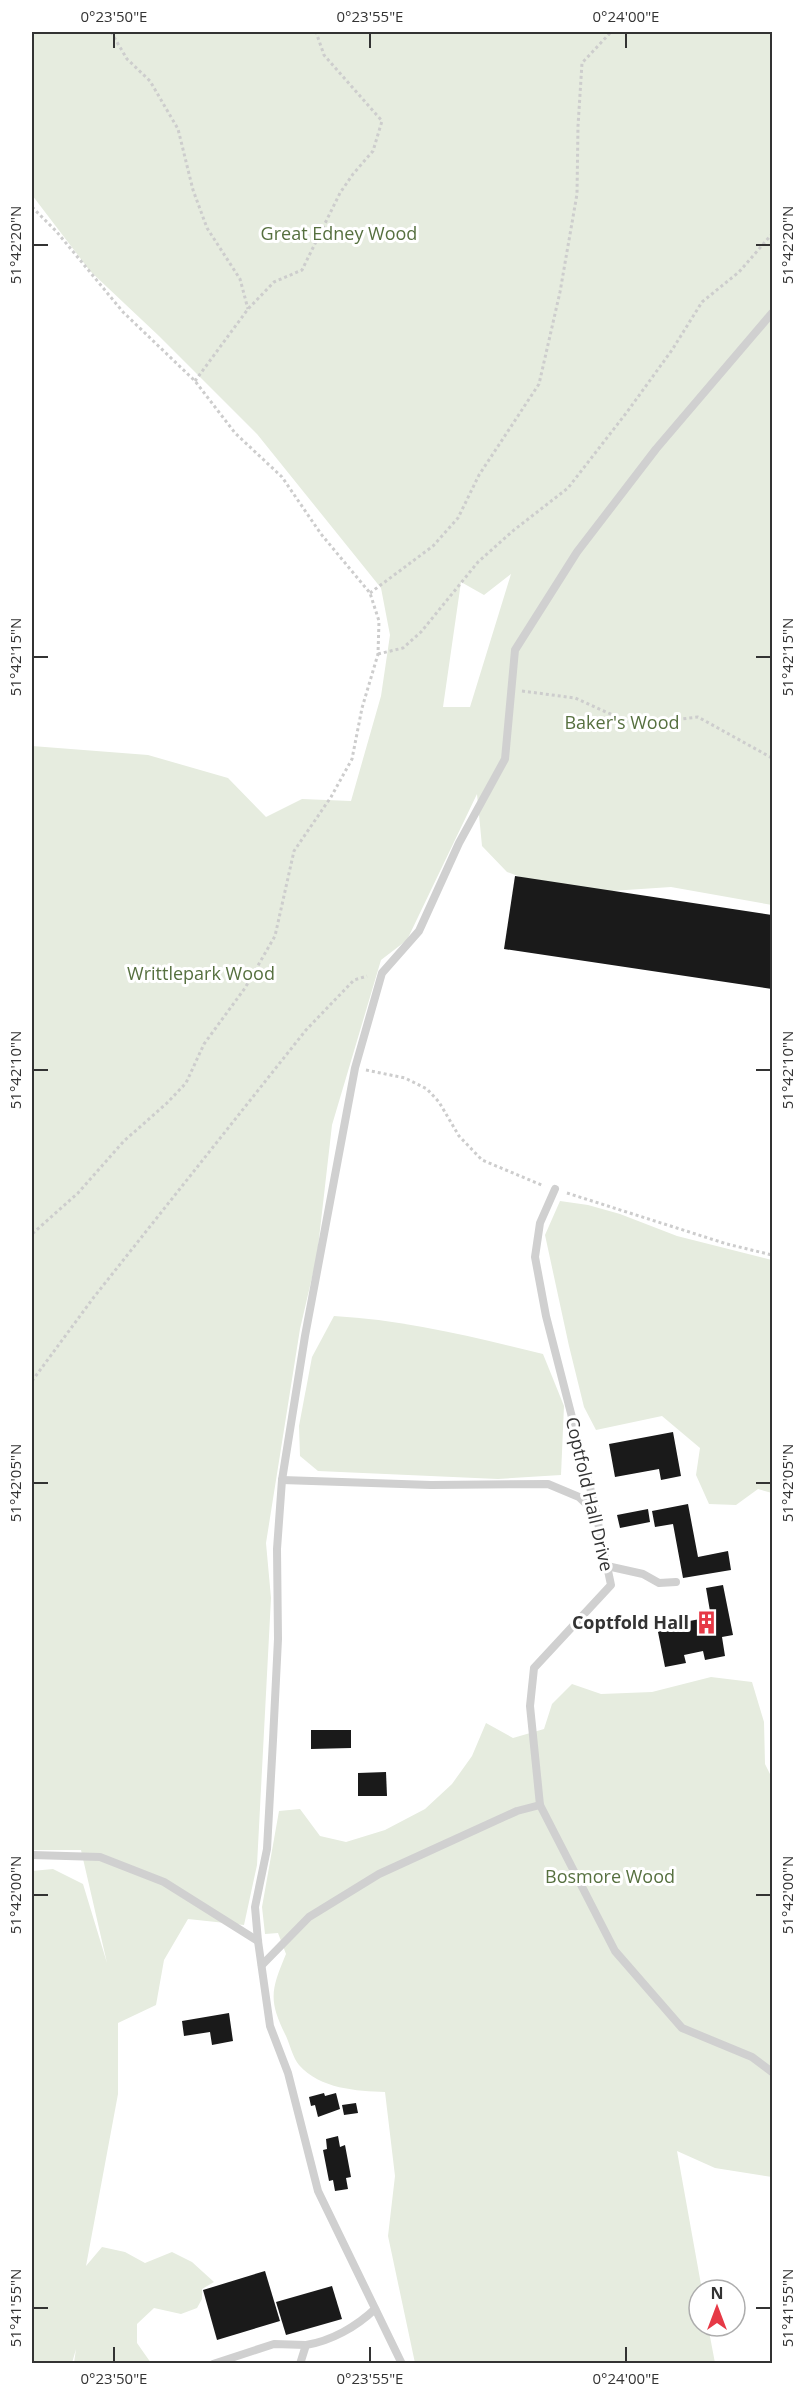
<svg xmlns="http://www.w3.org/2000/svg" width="804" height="2395" font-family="'Open Sans',sans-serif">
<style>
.green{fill:#e6ecdf;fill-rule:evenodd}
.building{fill:#1a1a1a}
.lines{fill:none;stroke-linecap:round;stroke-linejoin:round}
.path{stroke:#cdcdcd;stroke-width:3;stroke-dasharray:3 3;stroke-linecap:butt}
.lane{stroke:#d0d0d0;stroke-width:8}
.ticks{fill:none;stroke:#333;stroke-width:2}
.labels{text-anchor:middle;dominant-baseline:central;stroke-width:6;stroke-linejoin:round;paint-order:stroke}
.park-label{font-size:18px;fill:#56703f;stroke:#fff}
.street-label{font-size:18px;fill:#333;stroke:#fff}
.poi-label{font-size:18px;font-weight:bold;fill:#333;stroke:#fff;text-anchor:end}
.neatline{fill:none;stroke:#333;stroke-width:2}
.ticks-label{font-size:15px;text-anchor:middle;fill:#333}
</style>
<rect width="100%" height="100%" fill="#fff"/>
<g class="green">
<path d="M32,32H772V905L671,887L566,894L507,872L482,846L477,794L407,940L381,960L332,1125L317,1256L300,1329L266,1543L271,1598L257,1865L244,1925L188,1919L164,1960L156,2005L118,2023V2094L86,2266L102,2247L125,2252L145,2263L172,2252L192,2262L214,2282L202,2289V2299L197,2308L181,2314L154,2308L137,2324V2343L151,2363H74L76,2349L72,2363H32V1871L53,1869L83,1884L107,1963L81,1850H32V746L148,755L228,778L266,817L302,799L351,801L381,696L390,635L381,588L257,434L159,336L90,271L32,195ZM511,574L470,707H443L461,582L484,595Z"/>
<polygon points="560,1201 588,1205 620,1214 677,1236 772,1260 772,1493 758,1489 736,1505 709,1504 696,1475 700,1448 662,1416 596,1430 584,1407 569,1346 545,1235"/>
<path d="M334,1316C405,1320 474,1337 543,1354L564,1406L561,1475L498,1479L318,1471L300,1456L299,1426L312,1357Z"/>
<path d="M711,1677L752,1682L764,1722L765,1764L772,1778V2177L715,2168L677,2151L702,2290H699V2326H708L715,2363H415L388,2236L395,2176L385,2092C357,2091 320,2089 299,2065C293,2058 290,2045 286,2036C268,2000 271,1990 286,1954L278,1933L265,1934L262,1907L279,1811L300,1809L320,1836L346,1842L385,1830L425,1809L452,1784L472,1756L486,1723L513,1738L544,1729L552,1704L572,1684L601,1694L652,1692Z"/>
</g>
<g class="building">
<polygon points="515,876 772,915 772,989 504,949"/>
<polygon points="673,1432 681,1476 661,1480 659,1469 615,1477 609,1444"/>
<polygon points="688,1504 698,1557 728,1551 731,1570 683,1578 673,1524 655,1527 652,1511"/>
<polygon points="648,1509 650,1522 620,1528 617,1515"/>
<polygon points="723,1585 733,1635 722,1637 725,1656 705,1660 703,1651 684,1655 686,1663 665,1667 657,1627 711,1617 706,1588"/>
<polygon points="311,1730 351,1730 351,1748 311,1749"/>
<polygon points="386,1772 387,1796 358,1796 358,1773"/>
<polygon points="229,2013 233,2041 212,2045 210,2032 184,2036 182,2021"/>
<polygon points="324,2093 325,2096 336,2093 340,2109 318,2117 315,2105 311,2106 309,2097"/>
<polygon points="356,2103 358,2113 344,2115 342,2105"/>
<polygon points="338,2136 340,2147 345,2145 351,2177 346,2178 348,2189 335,2191 333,2180 329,2181 323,2150 327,2149 326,2139"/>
<polygon points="265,2271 280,2321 217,2340 203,2290"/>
<polygon points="332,2286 342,2319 286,2335 276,2302"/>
</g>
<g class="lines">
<g class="path">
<polyline points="111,32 127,59 150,81 178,129 193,190 207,228 240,279 248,309"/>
<polyline points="32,207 56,231 123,312 195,381 235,433 282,477 321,534 370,593 379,621 378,654 362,708 352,759 331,797 294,851 275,936 245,988 204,1044 186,1083 167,1103 124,1141 78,1193 32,1234"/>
<polyline points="195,381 248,309 274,282 302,270 340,193 353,174 373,151 382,121 324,55 316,32"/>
<polyline points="370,593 433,546 458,518 479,475 539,384 560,292 577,194 578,126 582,63 611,32"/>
<polyline points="378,654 403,648 421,632 478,562 514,530 568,488 627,412 672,350 702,302 739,272 772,234"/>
<polyline points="522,691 575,698 635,725 698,717 772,758"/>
<polyline points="366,1070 405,1078 427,1089 439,1102 459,1136 482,1160 544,1186"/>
<polyline points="567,1193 727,1244 772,1255"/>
<polyline points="32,1381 94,1297 306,1030 354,980 367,976"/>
</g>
<g class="lane">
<polyline points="555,1189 540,1223 535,1257 546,1316 593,1499 611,1585 534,1668 530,1706 540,1805 615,1951 682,2028 752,2057 772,2072"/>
<polyline points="282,1480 431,1485 548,1484 579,1497 596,1513"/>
<polyline points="607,1566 643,1574 659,1583 676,1582"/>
<polyline points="32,1855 100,1857 164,1882 258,1941"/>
<polyline points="262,1965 309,1917 379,1874 517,1811 540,1805"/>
<polyline points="213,2364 274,2344 306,2345"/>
<path d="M300,2364L306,2345C331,2341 356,2327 375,2309"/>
<polyline points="402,2364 318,2191 288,2073 270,2026 258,1941 255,1907 267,1849 273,1740 278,1639 277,1549 282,1480 305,1336 355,1068 382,973 419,931 459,843 505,759 515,650 577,552 656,449 772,313"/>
</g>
</g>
<path class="ticks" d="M114,33V48M370,33V48M626,33V48M33,245H48M756,245H771M33,657H48M756,657H771M33,1070H48M756,1070H771M33,1483H48M756,1483H771M33,1895H48M756,1895H771M33,2308H48M756,2308H771M114,2347V2362M370,2347V2362M626,2347V2362"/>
<defs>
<symbol id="building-bare" viewBox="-9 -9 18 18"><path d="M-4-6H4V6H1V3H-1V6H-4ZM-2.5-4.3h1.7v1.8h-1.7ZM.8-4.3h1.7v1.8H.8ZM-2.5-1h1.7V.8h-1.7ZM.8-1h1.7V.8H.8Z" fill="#e63946" stroke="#fff" stroke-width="2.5" paint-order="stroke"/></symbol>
</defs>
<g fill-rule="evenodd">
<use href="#building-bare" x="690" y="1606" width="33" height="33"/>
</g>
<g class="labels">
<g class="park-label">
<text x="339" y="233">Great Edney Wood</text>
<text x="622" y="722">Baker's Wood</text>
<text x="201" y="973">Writtlepark Wood</text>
<text x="610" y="1876">Bosmore Wood</text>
</g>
<g class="street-label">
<text transform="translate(590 1494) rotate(77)">Coptfold Hall Drive</text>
</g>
<g class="poi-label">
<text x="689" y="1622">Coptfold Hall</text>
</g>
</g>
<rect width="804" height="2395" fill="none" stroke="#ffffff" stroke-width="66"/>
<g transform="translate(717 2308)"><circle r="28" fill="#ffffff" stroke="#adadad" stroke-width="1.5"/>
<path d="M0-4.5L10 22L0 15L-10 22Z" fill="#e63946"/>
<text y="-9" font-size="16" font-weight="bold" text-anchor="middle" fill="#333333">N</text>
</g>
<rect x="33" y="33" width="738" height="2329" class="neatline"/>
<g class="ticks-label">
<text x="114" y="22">0°23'50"E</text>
<text x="370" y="22">0°23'55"E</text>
<text x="626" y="22">0°24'00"E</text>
<text transform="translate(16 245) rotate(-90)" y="5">51°42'20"N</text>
<text transform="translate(788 245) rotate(-90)" y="5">51°42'20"N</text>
<text transform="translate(16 657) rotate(-90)" y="5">51°42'15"N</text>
<text transform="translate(788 657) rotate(-90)" y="5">51°42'15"N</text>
<text transform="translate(16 1070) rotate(-90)" y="5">51°42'10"N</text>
<text transform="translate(788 1070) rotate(-90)" y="5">51°42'10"N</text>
<text transform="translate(16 1483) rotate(-90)" y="5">51°42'05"N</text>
<text transform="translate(788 1483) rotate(-90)" y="5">51°42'05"N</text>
<text transform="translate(16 1895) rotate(-90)" y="5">51°42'00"N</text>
<text transform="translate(788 1895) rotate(-90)" y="5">51°42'00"N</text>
<text transform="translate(16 2308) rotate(-90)" y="5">51°41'55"N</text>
<text transform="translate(788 2308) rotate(-90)" y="5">51°41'55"N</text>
<text x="114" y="2384">0°23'50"E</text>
<text x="370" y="2384">0°23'55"E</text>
<text x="626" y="2384">0°24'00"E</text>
</g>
</svg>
